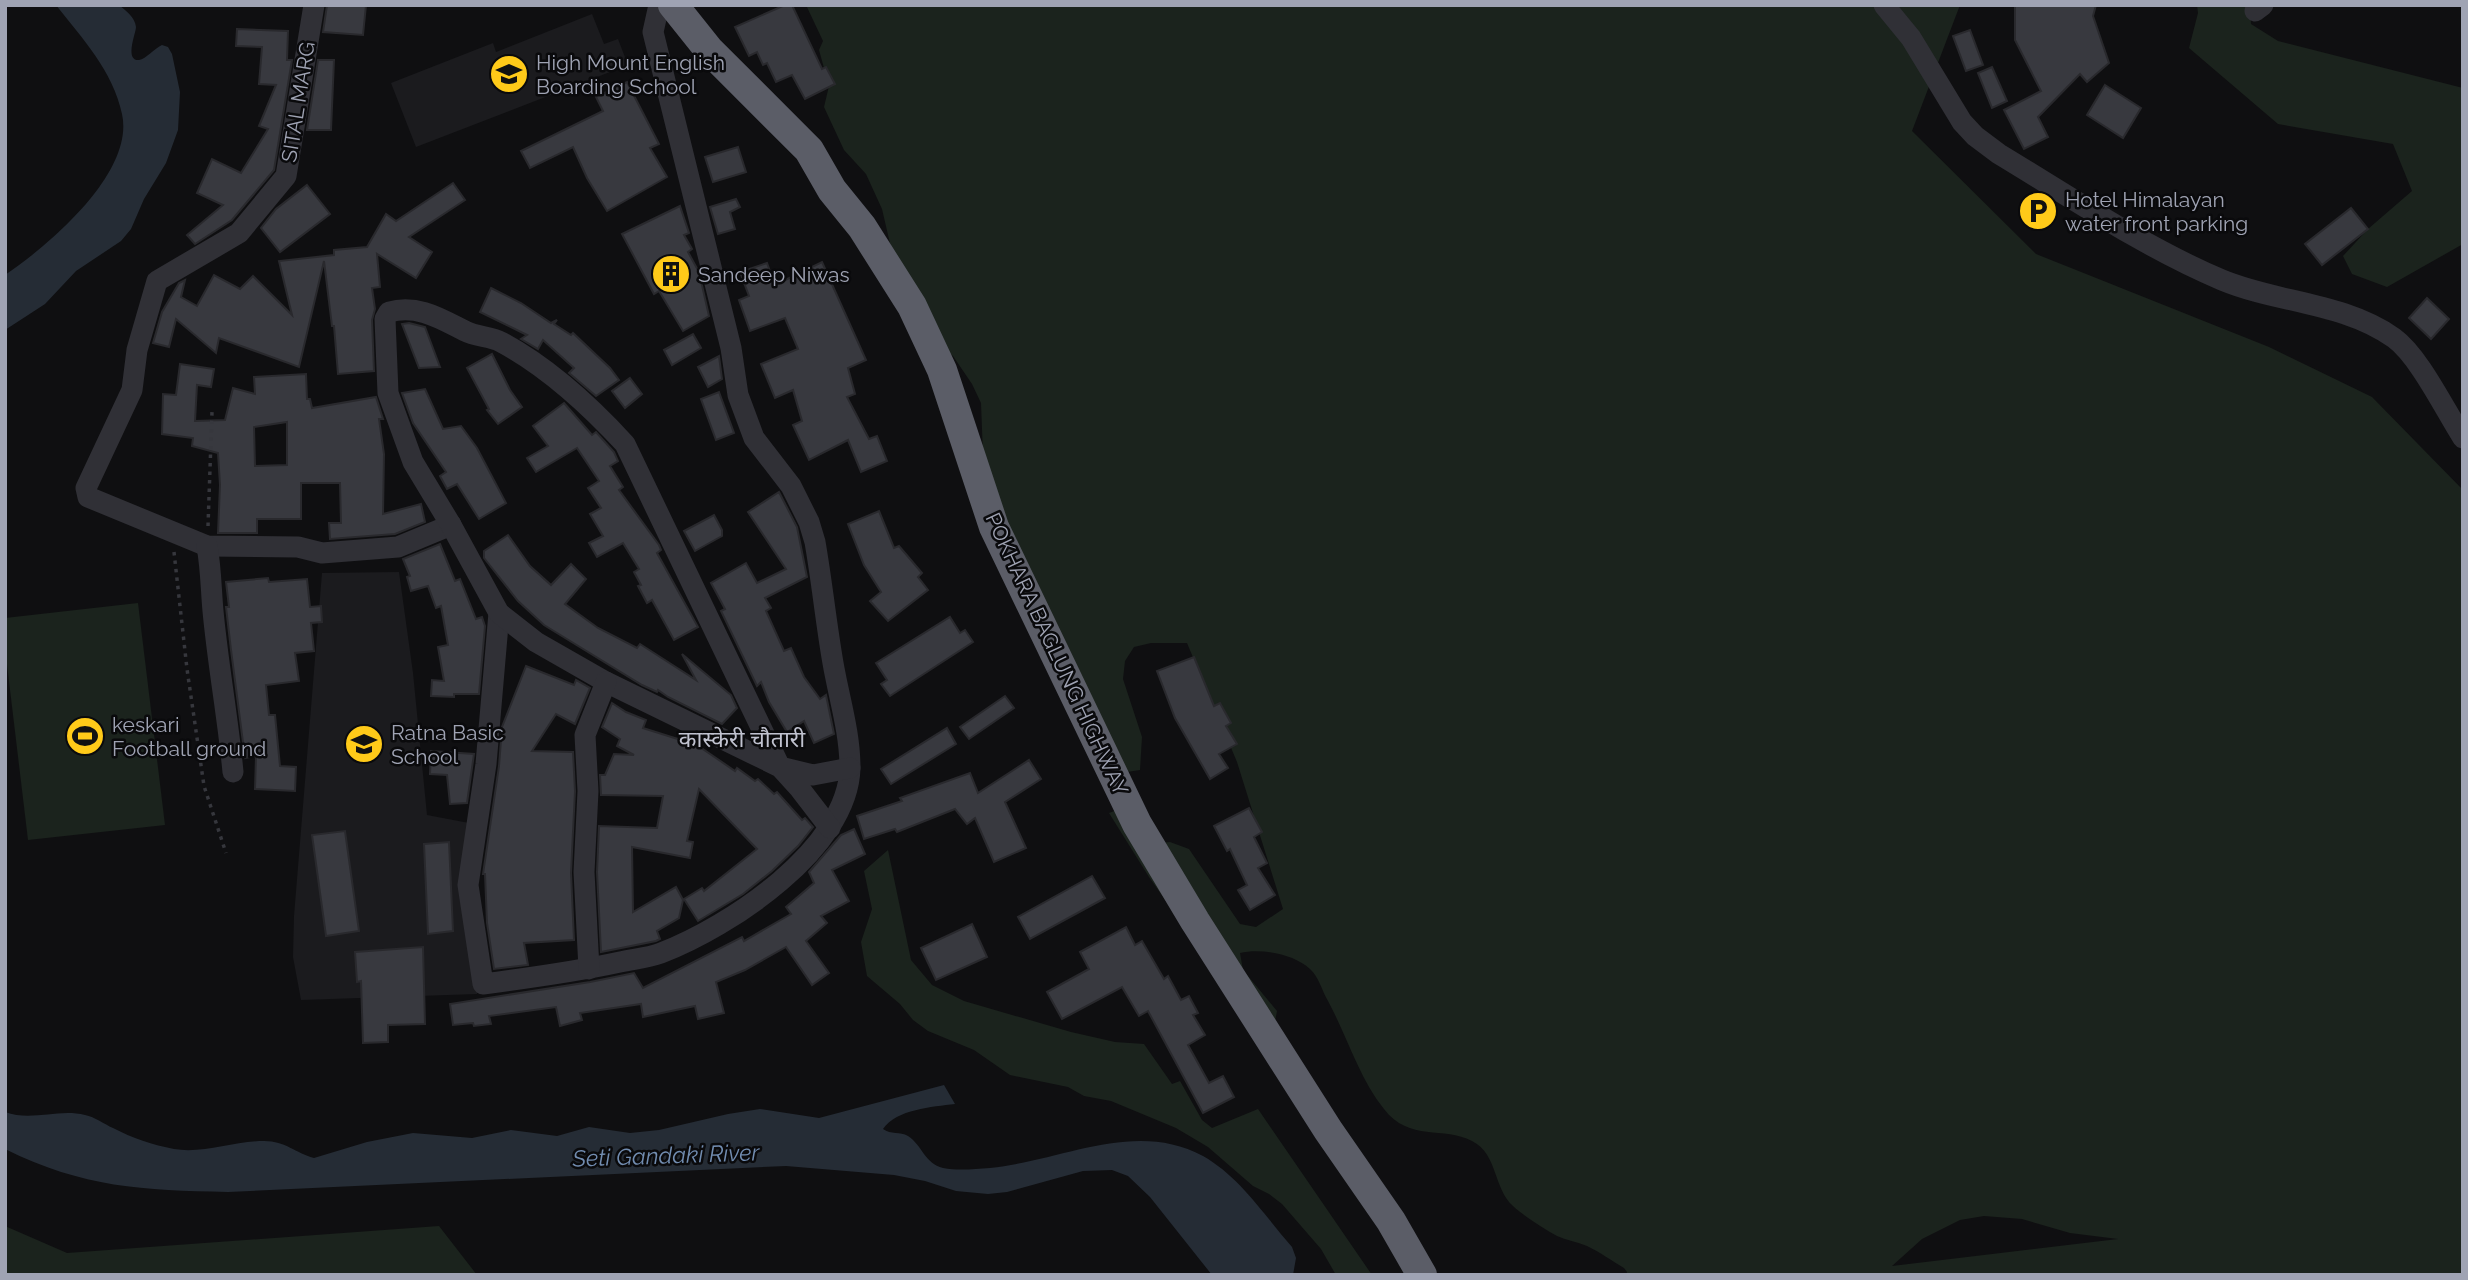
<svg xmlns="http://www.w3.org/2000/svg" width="2468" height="1280" font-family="Raleway,'Noto Sans Devanagari',sans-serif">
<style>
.built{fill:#1b1b1e}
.green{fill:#1b231d;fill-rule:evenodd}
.water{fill:#252c35}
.building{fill:#38393f;stroke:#29292d;stroke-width:2;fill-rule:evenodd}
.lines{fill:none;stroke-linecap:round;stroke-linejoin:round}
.path{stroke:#36373d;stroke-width:3.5;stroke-dasharray:3.5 5;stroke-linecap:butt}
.minor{stroke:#303036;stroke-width:21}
.highway{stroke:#5b5d67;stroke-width:30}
.labels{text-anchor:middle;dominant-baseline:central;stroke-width:5;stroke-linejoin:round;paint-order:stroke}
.poi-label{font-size:21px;fill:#9fa3b3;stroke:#0a0a0c;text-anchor:start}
.street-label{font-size:21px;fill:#9fa3b3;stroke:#0a0a0c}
.neighbourhood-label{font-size:23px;fill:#c0c2cf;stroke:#0a0a0c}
.water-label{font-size:23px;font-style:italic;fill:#728db1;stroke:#0a0a0c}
</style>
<rect width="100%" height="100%" fill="#0f0f11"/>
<g class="built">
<polygon points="592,14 604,44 618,39 628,65 416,147 391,83 493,43 496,52"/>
<polygon points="399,572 413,673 427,815 469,823 477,994 301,1000 293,957 294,916 322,573"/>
</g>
<g class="green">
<path d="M806,5H1960L1912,131L2036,254L2269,347L2372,397L2463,490V1275H1626L1627,1272L1624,1268C1612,1261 1600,1252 1587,1246C1577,1242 1566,1240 1557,1236C1543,1228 1525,1217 1513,1206C1493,1188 1498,1154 1472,1141C1444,1126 1409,1142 1384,1109C1359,1078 1347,1036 1328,1001C1322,991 1319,977 1310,969C1294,954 1261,948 1240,953L1243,970L1277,1011L1274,1027L1236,1000L1149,877L1109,813L1117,810L1152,844L1170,842L1189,849L1240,924L1256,927L1283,909L1237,762L1187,643H1151L1134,647L1125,661L1123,679L1142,737L1140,770L1127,772L1070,651L1046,661L983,455L981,403L972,384L953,356L925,331L899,282L882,209L866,174L844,150L824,107L829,86L819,50L823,41ZM1984,1216L2022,1219L2070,1233L2118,1239L1892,1266L1922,1239L1960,1220Z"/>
<polygon points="2197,5 2250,5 2251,24 2278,41 2463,88 2463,244 2387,287 2352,274 2343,256 2368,229 2412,191 2393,144 2278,124 2189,48 2198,13"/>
<polygon points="138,603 165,825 28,840 5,648 5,618"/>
<polygon points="888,850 911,960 932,985 964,1001 1071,1032 1115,1042 1144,1044 1172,1084 1180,1081 1202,1120 1212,1128 1258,1109 1372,1275 1336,1275 1321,1249 1282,1204 1269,1194 1253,1186 1208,1147 1176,1128 1111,1101 1084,1096 1068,1087 1010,1075 974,1050 928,1031 913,1020 900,1004 867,976 861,942 872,909 864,871"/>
<polygon points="5,1226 67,1253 439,1226 477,1275 5,1275"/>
</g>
<g class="water">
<path d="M56,5H119C126,11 135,17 136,27C136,33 124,61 139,60C146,59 155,48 162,45L168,47L172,54L180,92L178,130L166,163L144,199L131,229L121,241L76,271L45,304L5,330V275C48,246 135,173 122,114C113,71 82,38 56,5Z"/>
<path d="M944,1085L955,1104C932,1107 897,1109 883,1129C891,1135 900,1131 908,1136C922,1145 925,1164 943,1168C958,1171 975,1169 990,1168C1061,1161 1135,1119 1203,1156C1240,1177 1264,1215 1292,1247L1296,1258L1293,1275H1212L1150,1197L1128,1176L1112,1170L1083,1171L1007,1192L988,1194L956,1191L925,1181L894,1175L786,1166L228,1192C142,1190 84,1188 5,1149V1112C32,1122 58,1108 85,1115C95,1117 104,1124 113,1128C132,1138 153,1145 174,1149C203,1154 234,1141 264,1141C286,1141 295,1153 314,1158L367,1142L413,1133L472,1138L511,1130L557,1136L589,1127L630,1133L659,1130L728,1114L760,1109L819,1118Z"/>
</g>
<g class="building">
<polygon points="327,5 366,5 363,35 323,32"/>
<polygon points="785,5 792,5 822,69 826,67 835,84 805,99 792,75 776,82 767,63 763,65 757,52 749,56 735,27"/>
<polygon points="2015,5 2096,5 2093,16 2109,63 2087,82 2080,74 2038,117 2048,137 2024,149 2004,110 2041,91 2015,40"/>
<polygon points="237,29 288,31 287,60 292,60 274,170 232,220 195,244 187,235 223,205 197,193 212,159 241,173 268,129 259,126 276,85 259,84 262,47 236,46"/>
<polygon points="1970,30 1983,65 1966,71 1953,36"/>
<polygon points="318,60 334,60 331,130 307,130"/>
<polygon points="1992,67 2007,101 1992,108 1978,73"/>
<polygon points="627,82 659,144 650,148 667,177 607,211 587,178 573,147 530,168 521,151 603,111 596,97"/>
<polygon points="2105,85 2141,108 2123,138 2087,115"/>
<polygon points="738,147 746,172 713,182 705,157"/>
<polygon points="453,183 465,200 409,237 432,252 416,278 377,254 380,287 372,288 375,309 372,320 374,371 338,374 334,326 332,326 324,261 299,367 219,338 216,353 176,319 169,347 153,343 162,312 179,283 185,280 181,297 197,306 214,275 240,289 253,276 292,315 279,261 334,255 334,250 367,247 386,214 396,221"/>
<polygon points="307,185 330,214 280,252 261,228 276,209"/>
<polygon points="736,199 740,207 730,212 735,229 718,234 710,207"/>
<polygon points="680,206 689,233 684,235 692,249 688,252 699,272 709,316 683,331 659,291 654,294 622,234"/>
<polygon points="2351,208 2368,229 2322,265 2305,244"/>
<polygon points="822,262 866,360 848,368 855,394 847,397 869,439 877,436 887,461 861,472 848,440 809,460 793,425 802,421 793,390 775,398 761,364 798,349 785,318 750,331 739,300 749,296 740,272 767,263 775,285"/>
<polygon points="491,288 521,303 551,323 557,320 554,324 571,335 573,333 610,368 619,380 596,396 569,373 574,368 543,340 538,349 521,339 527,335 480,312"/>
<polygon points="2427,298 2449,319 2431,339 2409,318"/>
<polygon points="409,323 425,327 440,367 419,368 402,324"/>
<polygon points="693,334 701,348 672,365 664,350"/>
<polygon points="492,354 510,390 522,407 498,424 487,410 489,409 467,368"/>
<polygon points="719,356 722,379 708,387 698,367"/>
<path d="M180,364L214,369L211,387L197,385L195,421L225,420L233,388L255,394L254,377L306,374L307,399H310L312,408L376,397L383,419H379L384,454L383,514L421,504L425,522L395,534L330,539L329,523H341L340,483H301V519H257V533H218L220,485L218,453L192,446L193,438L162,434L163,394L176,395ZM287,422V465L255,466L254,427Z"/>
<polygon points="630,378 642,394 625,408 612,391"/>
<polygon points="425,389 443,429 461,426 477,448 506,503 479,519 457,484 447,489 440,476 446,472 413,423 402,393"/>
<polygon points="719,392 734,433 716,440 701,399"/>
<polygon points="564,403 592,435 596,432 614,452 618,461 610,466 623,487 619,490 659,545 661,550 657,553 698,627 674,640 652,600 647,603 638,586 641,585 634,572 639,569 623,543 597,557 589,543 603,536 590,514 601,508 588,488 599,481 577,448 536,472 527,458 548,446 533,426"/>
<polygon points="779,492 797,527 807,577 765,598 771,608 766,611 784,651 791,648 804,677 820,699 826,695 834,734 814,743 804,721 787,732 769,702 761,682 757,686 721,611 725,609 711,583 746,563 757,583 786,569 748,512"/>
<polygon points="879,511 894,548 899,546 922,573 918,577 928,590 888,621 870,601 881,592 864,565 848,524"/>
<polygon points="714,515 722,530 722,536 695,551 684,531"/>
<polygon points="508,535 530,566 551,585 571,564 586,579 565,604 598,628 637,648 640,644 696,680 682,654 731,695 737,708 722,724 668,697 658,690 657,692 642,685 544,625 518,601 484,558 484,551"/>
<polygon points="440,544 455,581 460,579 476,619 482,617 485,626 479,694 454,694 454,697 431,696 432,680 444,681 438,647 448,645 441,606 436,608 428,586 411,591 407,577 410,576 403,559"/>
<polygon points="268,578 269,582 307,579 310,607 321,606 322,622 311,623 314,651 295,653 299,681 266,685 269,715 275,715 280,766 296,767 295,791 255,789 256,756 245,758 231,650 226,607 229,607 226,582"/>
<polygon points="950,617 960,633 965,630 973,642 890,696 881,684 887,680 876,663"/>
<polygon points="1194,657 1214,706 1220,703 1231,723 1226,726 1237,744 1219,754 1228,768 1210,779 1175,718 1157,671"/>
<polygon points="526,666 574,685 576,680 590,688 575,724 556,714 532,751 573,752 575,791 571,873 574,940 524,943 528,965 494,969 487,923 485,874 483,874 499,766 502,727"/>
<polygon points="1005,696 1014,708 969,739 960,727"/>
<polygon points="612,703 626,712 646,720 643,728 681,740 683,736 703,744 700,747 735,771 737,768 755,781 758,779 774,794 777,792 802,820 805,818 813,827 798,846 772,871 743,894 698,921 684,899 702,888 704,891 757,849 699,789 687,841 693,842 690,858 632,847 633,912 676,887 683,900 679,918 657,931 660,939 656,941 601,952 597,872 599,826 657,828 663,796 601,795 600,775 605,775 614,754 634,755 617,746 620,739 602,727"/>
<polygon points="947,728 956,744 891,784 881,769"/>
<polygon points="431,751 474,754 467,803 450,804 447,775 430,774"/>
<polygon points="1029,760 1041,779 1005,802 1026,848 994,862 975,818 967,824 955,809 897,832 895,829 864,839 857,816 902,801 900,798 970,773 978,793"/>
<polygon points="1249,808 1262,832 1254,837 1267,863 1258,868 1275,895 1250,910 1238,890 1247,885 1230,849 1227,851 1214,826"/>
<polygon points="854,829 865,854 832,870 849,901 821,916 827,923 806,941 829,973 812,985 786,947 745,970 716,982 724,1013 698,1019 695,1006 643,1017 641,1004 580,1013 582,1020 560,1026 556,1007 489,1016 491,1024 474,1026 473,1023 453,1025 450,1004 590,982 634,973 643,988 742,937 744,941 791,914 786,907 814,883 809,872 841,835"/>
<polygon points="345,831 359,931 326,936 312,835"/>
<polygon points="449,842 453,931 428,934 424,844"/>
<polygon points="1092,876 1105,898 1030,939 1018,917"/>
<polygon points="972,924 987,957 936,980 921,948"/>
<polygon points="1126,927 1135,945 1142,941 1164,979 1168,976 1181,1000 1189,996 1198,1013 1193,1015 1205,1035 1188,1045 1209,1083 1223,1076 1234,1097 1203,1113 1148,1011 1139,1016 1122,987 1062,1019 1047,992 1089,969 1080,952"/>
<polygon points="423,947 425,1024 388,1025 388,1042 363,1043 361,981 357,982 355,952"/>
</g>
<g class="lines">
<g class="path">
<polyline points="208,526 212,412"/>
<polyline points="174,552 187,669 204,786 226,853"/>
</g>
<g class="minor">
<polyline points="314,5 286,176 239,233 157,281 137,350 132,390 86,488 88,497 207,546 298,547 322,553 398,547 451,525"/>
<path d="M1884,5L1911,38L1962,122L1975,136L1999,154C2072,198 2144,247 2222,280C2277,303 2343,302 2394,338C2419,356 2445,410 2463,438"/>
<polyline points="2255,11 2263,5"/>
<path d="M207,546C211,568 211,589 213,611C218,665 228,718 233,772"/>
<path d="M499,613L486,764L468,885L483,984C529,978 574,972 620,962C633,959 648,958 661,953C729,927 848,849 850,768C850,732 839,698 833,663C826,623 822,582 815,542L809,522L791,486L754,438L738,395L731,348L653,32L659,5"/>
<path d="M830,828L800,789L780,767L625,444C589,405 548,367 501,342C490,336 476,337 465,331C441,319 418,304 389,312L385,319L388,393L413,462L451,525L499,613L536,642L606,682L780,767L813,775L850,768"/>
<polyline points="589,969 584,872 588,791 585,735 606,682"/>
</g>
<polyline class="highway" points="673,5 709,50 809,150 832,190 862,227 912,306 942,370 994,527 1137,824 1195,921 1328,1130 1391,1221 1422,1275"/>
</g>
<defs>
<symbol id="school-disc" viewBox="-11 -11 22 22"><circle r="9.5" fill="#ffca19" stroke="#0a0a0c"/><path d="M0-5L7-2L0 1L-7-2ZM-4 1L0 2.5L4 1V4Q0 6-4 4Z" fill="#111"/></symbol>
<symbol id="parking-disc" viewBox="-11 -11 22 22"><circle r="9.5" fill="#ffca19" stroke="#0a0a0c"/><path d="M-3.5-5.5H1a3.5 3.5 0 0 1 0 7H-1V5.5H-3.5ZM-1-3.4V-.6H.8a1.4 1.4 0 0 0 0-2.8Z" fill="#111"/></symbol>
<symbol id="building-disc" viewBox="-11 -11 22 22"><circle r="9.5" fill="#ffca19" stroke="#0a0a0c"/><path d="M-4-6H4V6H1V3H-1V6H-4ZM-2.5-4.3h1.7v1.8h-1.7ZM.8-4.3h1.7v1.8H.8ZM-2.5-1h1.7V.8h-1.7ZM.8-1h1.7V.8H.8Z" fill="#111"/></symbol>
<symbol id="stadium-disc" viewBox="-11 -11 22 22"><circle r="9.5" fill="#ffca19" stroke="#0a0a0c"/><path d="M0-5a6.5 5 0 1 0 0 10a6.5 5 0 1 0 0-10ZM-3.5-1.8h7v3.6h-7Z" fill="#111"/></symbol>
</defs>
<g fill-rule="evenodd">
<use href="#school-disc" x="487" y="52" width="44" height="44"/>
<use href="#parking-disc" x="2016" y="189" width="44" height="44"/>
<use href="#building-disc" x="649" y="252" width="44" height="44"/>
<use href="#stadium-disc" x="63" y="714" width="44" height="44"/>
<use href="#school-disc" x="342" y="722" width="44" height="44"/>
</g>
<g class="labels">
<g class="poi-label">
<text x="536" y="62">High Mount English<tspan x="536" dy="24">Boarding School</tspan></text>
<text x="2065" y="199">Hotel Himalayan<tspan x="2065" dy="24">water front parking</tspan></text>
<text x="698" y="274">Sandeep Niwas</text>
<text x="112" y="724">keskari<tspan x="112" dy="24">Football ground</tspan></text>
<text x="391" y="732">Ratna Basic<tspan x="391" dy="24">School</tspan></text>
</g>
<g class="street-label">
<text transform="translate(298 102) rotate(-81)">SITAL MARG</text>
<text transform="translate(1057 654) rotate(65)">POKHARA BAGLUNG HIGHWAY</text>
</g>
<g class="neighbourhood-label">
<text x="742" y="738">कास्केरी चौतारी</text>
</g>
<g class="water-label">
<text transform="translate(666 1155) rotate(-2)">Seti Gandaki River</text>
</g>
</g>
<rect width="2468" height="1280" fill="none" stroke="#9fa3b3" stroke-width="14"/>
</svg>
